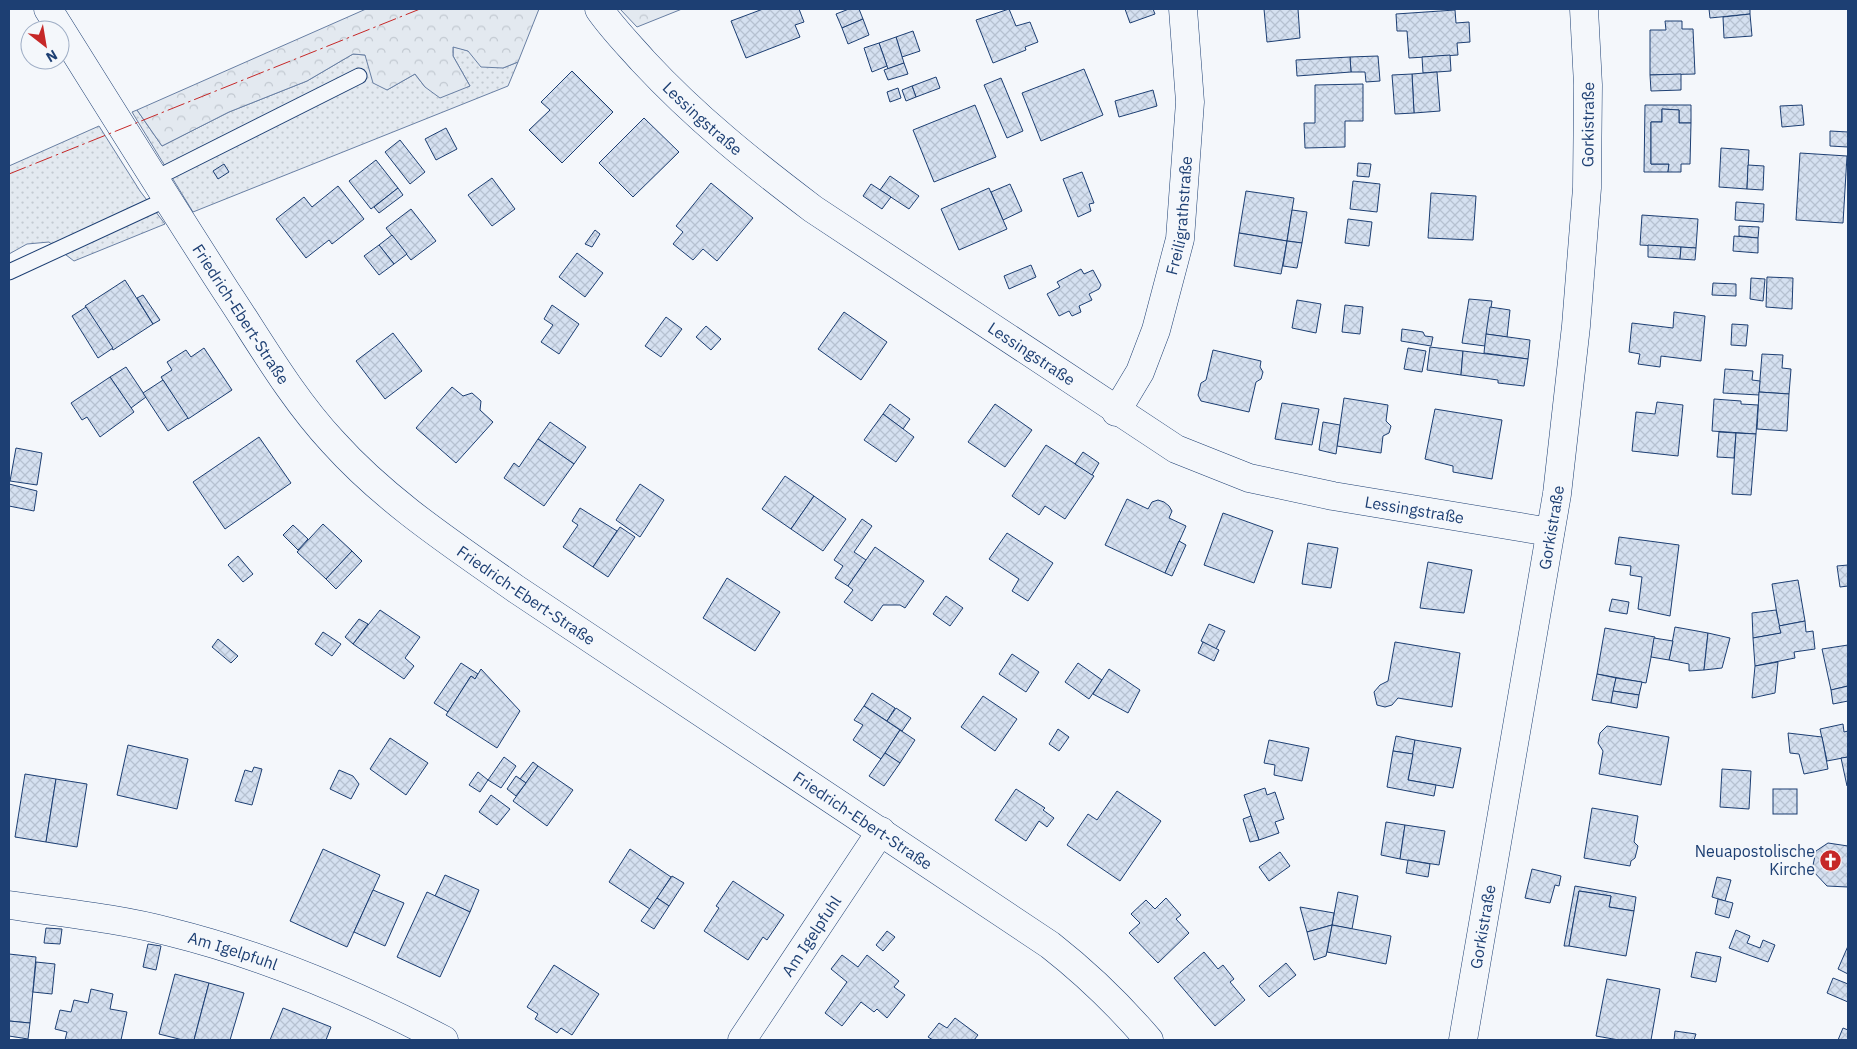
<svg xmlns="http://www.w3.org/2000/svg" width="1857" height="1049" font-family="'IBM Plex Sans',sans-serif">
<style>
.green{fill:url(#green-dots);stroke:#687fa3}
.forest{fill:url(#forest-crowns);stroke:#687fa3}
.building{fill:url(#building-cross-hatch);stroke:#1d3f73}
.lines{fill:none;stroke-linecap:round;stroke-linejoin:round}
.lane-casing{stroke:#1d3f73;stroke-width:17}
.street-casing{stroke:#1d3f73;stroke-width:29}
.secondary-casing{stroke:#1d3f73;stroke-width:29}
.lane{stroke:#f4f7fb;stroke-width:15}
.street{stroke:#f4f7fb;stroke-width:28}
.secondary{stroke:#f4f7fb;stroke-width:28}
.power{stroke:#c62828;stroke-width:1;stroke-dasharray:18 4 2.5 4;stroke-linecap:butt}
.labels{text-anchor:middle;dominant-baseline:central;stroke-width:4;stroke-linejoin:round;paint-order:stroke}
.street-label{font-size:16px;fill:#1d3f73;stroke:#f4f7fb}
.poi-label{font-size:16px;fill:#1d3f73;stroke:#f4f7fb;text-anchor:end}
</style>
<defs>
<pattern id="green-dots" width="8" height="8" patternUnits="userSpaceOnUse" patternTransform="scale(1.25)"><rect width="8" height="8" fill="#e3e9f0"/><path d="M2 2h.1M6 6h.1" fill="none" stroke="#c2c9d1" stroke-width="1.8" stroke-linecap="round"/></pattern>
<pattern id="forest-crowns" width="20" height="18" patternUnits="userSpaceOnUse" patternTransform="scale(1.25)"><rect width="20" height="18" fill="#e3e9f0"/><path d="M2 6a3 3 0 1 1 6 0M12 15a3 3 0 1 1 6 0" fill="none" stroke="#c2c9d1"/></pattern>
<pattern id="building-cross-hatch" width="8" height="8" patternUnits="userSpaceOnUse" patternTransform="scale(1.25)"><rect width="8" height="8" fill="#d5e0f0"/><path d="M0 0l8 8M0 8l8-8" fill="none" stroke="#b6c1d1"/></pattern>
</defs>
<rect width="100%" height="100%" fill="#f4f7fb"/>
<g class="green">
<polygon points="453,46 468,51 503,68 518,62 508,86 193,212 132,112 137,110 162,146 229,112 307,81 353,54 365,55 387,90 415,74 425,87 470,86 453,56"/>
<polygon points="99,126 140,191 165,224 74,261 49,242 27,244 9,254 9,166"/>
</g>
<g class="forest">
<polygon points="366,9 539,9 518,62 503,68 481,67 468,51 453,47 453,56 470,86 440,98 425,87 415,74 387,90 373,83 365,55 353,54 307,81 229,112 162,146 137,110"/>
<polygon points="620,9 682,9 637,27"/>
</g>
<g class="building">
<polygon points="763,9 799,9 804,22 795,25 800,37 746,58 731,21"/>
<polygon points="849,9 859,9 863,19 842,28 836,14"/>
<polygon points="1009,9 1016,26 1030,22 1038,42 1025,47 1026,50 993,63 976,20"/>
<polygon points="1125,9 1153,9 1155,14 1130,23"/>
<polygon points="1264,9 1298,9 1300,38 1267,42"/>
<polygon points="1709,9 1750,9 1750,14 1710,18"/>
<polygon points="1455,10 1456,23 1469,22 1470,42 1457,43 1458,55 1409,58 1407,31 1397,31 1396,14"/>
<polygon points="1750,14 1752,36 1724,38 1723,17"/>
<polygon points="863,19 869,35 848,44 842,28"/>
<polygon points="1665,21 1682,21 1682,29 1693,29 1695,74 1650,75 1650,30 1666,30"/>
<polygon points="913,31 920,51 902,57 896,37"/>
<polygon points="896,37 904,63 888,69 879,43"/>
<polygon points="879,43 887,66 872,72 864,48"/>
<polygon points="1450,55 1451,71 1423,73 1422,57"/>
<polygon points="1378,56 1380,81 1366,82 1365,72 1351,72 1350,57"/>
<polygon points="1350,57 1351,72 1297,76 1296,60"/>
<polygon points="904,63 908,74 888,80 884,70"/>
<polygon points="1084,69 1103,115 1041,141 1022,93"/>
<polygon points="572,71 613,112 562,163 529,130 550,110 541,102"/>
<polygon points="1437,72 1440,111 1414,113 1412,74"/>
<polygon points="1412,74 1414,113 1395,114 1392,75"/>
<polygon points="1681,74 1681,90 1651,91 1650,75"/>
<polygon points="936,77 940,88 916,97 912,86"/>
<polygon points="1001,78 1023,131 1007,138 984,85"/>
<polygon points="1363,84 1363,121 1345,121 1345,147 1305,148 1304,123 1315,123 1315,85"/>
<polygon points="912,86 916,97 906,101 902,90"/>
<polygon points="898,88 901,98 890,102 887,92"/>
<polygon points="1153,90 1157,106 1119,117 1115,101"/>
<polygon points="975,105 996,157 934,182 913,130"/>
<polygon points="1645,105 1691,105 1691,123 1679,123 1679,110 1662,109 1662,122 1651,122 1651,164 1669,164 1668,172 1644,172"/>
<polygon points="1802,105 1804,125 1782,127 1780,106"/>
<polygon points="1662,109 1679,110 1679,123 1691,123 1690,164 1681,164 1681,172 1668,172 1669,164 1651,164 1651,122 1662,122"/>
<polygon points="644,118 679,152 633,197 599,163"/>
<polygon points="446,128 457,149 436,160 425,139"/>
<polygon points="1830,131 1848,132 1848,147 1830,146"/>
<polygon points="400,140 425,172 410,184 385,152"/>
<polygon points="1721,148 1749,150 1747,189 1719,187"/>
<polygon points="1800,153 1847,156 1843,223 1796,220"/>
<polygon points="376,160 398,188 371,209 349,181"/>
<polygon points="1358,163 1371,164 1369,177 1357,176"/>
<polygon points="224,164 229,172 218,179 213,171"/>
<polygon points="1748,165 1764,166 1763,190 1747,189"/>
<polygon points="1082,172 1094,203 1089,204 1091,211 1078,217 1063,179"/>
<polygon points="890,176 919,196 909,209 880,190"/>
<polygon points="492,178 515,209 492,226 468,195"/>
<polygon points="1353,181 1380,184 1377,212 1350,209"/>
<polygon points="711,183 753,218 717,261 703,249 693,260 673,244 683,232 676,226"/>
<polygon points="871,184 891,197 882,209 863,196"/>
<polygon points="1010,184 1022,211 1003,220 991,192"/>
<polygon points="338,186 364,219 332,244 329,240 306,258 276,219 304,197 312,207"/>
<polygon points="398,188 403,195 379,213 374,207"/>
<polygon points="989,188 1007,229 959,250 941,209"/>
<polygon points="1246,191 1294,198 1287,241 1239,233"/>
<polygon points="1431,193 1476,196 1473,240 1428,238"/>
<polygon points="1736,202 1764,204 1763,222 1735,220"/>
<polygon points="411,209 436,241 411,260 386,228"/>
<polygon points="1292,210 1307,212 1302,243 1287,241"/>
<polygon points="1642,215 1698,219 1696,248 1640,245"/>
<polygon points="1348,219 1372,222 1369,246 1345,243"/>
<polygon points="1739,226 1759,227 1758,238 1739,236"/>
<polygon points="595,230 600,234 592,247 585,244"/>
<polygon points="1239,233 1287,241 1281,274 1234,266"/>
<polygon points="392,235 407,254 394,264 379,245"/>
<polygon points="1734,236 1758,238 1758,253 1733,251"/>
<polygon points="1287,241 1302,243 1297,268 1283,266"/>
<polygon points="379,245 394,264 379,275 364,256"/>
<polygon points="1648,245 1681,247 1680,259 1648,257"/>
<polygon points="1681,247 1696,248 1695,260 1680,259"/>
<polygon points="577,253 603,273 585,297 559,277"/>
<polygon points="1031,265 1036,277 1009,289 1004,276"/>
<polygon points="1081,269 1084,274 1093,270 1101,285 1099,289 1089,294 1092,300 1079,306 1081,312 1072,316 1069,311 1059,316 1047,294 1060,287 1057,282"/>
<polygon points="1767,277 1793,278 1792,309 1766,307"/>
<polygon points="1751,278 1765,279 1763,301 1750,299"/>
<polygon points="125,280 153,324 113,350 85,306"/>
<polygon points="1713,283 1736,284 1736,296 1712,295"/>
<polygon points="143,295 160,320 153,324 137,298"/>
<polygon points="1469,299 1492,301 1485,346 1462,343"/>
<polygon points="1297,300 1321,304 1316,333 1292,328"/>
<polygon points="552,305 579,324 559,354 541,342 553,325 544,319"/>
<polygon points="1345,305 1363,307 1360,334 1342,332"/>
<polygon points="86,307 113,348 98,358 72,316"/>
<polygon points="1490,307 1510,310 1507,337 1486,334"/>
<polygon points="844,312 887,342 861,380 818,349"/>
<polygon points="1674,312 1705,316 1701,361 1661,356 1660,367 1638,364 1640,354 1629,352 1632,323 1673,328"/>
<polygon points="666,317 682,329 661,357 645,346"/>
<polygon points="1732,324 1748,325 1746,346 1731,345"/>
<polygon points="706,326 721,339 711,350 696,337"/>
<polygon points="1402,329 1423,332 1425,336 1433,337 1431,346 1401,341"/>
<polygon points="393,333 422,371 385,399 356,361"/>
<polygon points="1486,334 1530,340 1528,359 1484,353"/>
<polygon points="1430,347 1463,351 1461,375 1427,370"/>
<polygon points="204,348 232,390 188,419 161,377 172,370 167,362 186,350 191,357"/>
<polygon points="1408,348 1426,351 1422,372 1404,369"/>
<polygon points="1213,350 1261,361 1260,367 1263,372 1261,379 1256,382 1249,412 1201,401 1198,395 1201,383 1206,380"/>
<polygon points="1463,351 1528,359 1524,386 1498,383 1498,380 1461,375"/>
<polygon points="1762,354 1783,355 1782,368 1791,369 1789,394 1759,392"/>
<polygon points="126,367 146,397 131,408 110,377"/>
<polygon points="1725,369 1753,371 1752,380 1760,381 1759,395 1723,393"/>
<polygon points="110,377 134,412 100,437 87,417 82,420 71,403"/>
<polygon points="163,380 188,418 168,431 143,393"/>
<polygon points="452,387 463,396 472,393 481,401 480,410 493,422 456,463 416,428"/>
<polygon points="1759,392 1789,394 1787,431 1757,429"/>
<polygon points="1344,398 1388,405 1386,421 1391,426 1389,433 1383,436 1381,453 1337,446"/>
<polygon points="1714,399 1741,401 1741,404 1758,405 1756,434 1712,431"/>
<polygon points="1657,402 1683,405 1678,456 1632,451 1636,412 1655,414"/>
<polygon points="1282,403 1319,409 1312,445 1275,439"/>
<polygon points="890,404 910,419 903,429 883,414"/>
<polygon points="995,404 1032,430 1005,467 968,442"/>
<polygon points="1435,409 1502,420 1492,479 1453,472 1453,466 1425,459"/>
<polygon points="883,414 914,437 896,462 864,440"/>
<polygon points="550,422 586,447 574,464 538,439"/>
<polygon points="1323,422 1340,425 1336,454 1319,450"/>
<polygon points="1719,432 1736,433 1734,458 1717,457"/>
<polygon points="1736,433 1756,434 1751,495 1732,494"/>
<polygon points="259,437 291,483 225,529 193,482"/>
<polygon points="538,439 574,464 544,506 504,478 514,463 519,467"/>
<polygon points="1046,445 1094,476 1065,519 1045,506 1039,515 1012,496"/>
<polygon points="16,448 42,453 37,485 10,481"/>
<polygon points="1083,452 1099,463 1092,475 1075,464"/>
<polygon points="785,476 814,496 791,529 762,509"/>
<polygon points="9,484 37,491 34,511 9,506"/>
<polygon points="640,484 664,500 640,537 616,520"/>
<polygon points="814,496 846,519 823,551 791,529"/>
<polygon points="1127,499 1148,509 1152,502 1158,500 1164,502 1169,506 1172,511 1169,518 1186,526 1165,573 1105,545"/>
<polygon points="580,508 617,531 593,567 563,547 578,525 572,521"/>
<polygon points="1223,513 1273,531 1254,583 1204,565"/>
<polygon points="862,519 872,526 854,552 866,560 848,586 835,578 843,566 834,560"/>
<polygon points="323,524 352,551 326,579 297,552"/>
<polygon points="293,525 308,539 298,550 283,535"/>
<polygon points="620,527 635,537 608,577 593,567"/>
<polygon points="1007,533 1053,563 1028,601 1012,591 1019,579 989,559"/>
<polygon points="1619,537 1679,545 1670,616 1638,609 1642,577 1630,575 1631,566 1615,564"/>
<polygon points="1179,541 1186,545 1172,576 1165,573"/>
<polygon points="1308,543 1338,548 1331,588 1302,584"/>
<polygon points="875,547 924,581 905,608 900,605 883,605 872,621 844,602 853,590 848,586"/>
<polygon points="352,551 362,561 336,589 326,579"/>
<polygon points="238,556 253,574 243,582 228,565"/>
<polygon points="1428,562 1472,570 1464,613 1420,608"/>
<polygon points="1848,565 1848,586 1840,587 1837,566"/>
<polygon points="727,578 780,612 755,651 703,618"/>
<polygon points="1798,580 1805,621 1779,626 1772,584"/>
<polygon points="946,596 963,608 950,626 933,614"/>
<polygon points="1612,599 1629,602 1627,614 1609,611"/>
<polygon points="380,610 420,637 405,658 414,666 404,679 353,644"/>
<polygon points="1776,610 1781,633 1753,638 1752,613"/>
<polygon points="359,619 368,624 353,644 345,637"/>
<polygon points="1805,621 1806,632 1813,631 1815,649 1794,652 1795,658 1755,666 1753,638 1781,633 1779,626"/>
<polygon points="1209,624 1225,631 1216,649 1201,641"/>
<polygon points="1675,627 1708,633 1704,670 1689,671 1689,664 1669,660"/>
<polygon points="1605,628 1655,637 1646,683 1597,674"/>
<polygon points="323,632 341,644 332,656 315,644"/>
<polygon points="1708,633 1730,638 1722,668 1704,670"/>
<polygon points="1654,638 1673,641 1669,660 1651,657"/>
<polygon points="218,639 238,656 231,663 212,647"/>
<polygon points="1203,642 1219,650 1214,661 1198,653"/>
<polygon points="1395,642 1460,653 1452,707 1398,698 1392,705 1385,707 1377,705 1374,692 1380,685 1388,681"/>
<polygon points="1848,645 1848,686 1831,690 1822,649"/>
<polygon points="1012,654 1039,672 1026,692 999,674"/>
<polygon points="1778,662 1775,693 1752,698 1755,666"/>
<polygon points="461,663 478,674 475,679 471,676 448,712 434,703"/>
<polygon points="1078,663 1102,680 1089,699 1065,682"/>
<polygon points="481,669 520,711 497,748 446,715 471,676 475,679"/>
<polygon points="1109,669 1140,690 1128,713 1093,694"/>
<polygon points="1597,674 1616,678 1611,703 1592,700"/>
<polygon points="1616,678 1642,682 1639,695 1613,691"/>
<polygon points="1848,686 1848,701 1833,704 1831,690"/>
<polygon points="1613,691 1639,695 1637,708 1611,703"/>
<polygon points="872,693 895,708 887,721 864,706"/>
<polygon points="983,696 1017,719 995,751 961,727"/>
<polygon points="864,706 900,730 881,759 853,740 863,725 854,720"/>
<polygon points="896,708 911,718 902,731 887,721"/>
<polygon points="1843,724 1844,732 1848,731 1848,757 1827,761 1820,729"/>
<polygon points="1607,726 1669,737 1661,785 1599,774 1603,751 1598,743 1600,733"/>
<polygon points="1058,729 1069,737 1059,751 1049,744"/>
<polygon points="900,730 915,740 900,763 885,753"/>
<polygon points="1788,733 1822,737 1828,769 1804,774 1799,754 1790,753"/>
<polygon points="1396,736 1415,740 1413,754 1393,751"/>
<polygon points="390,738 428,763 406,795 370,769"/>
<polygon points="1269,740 1309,748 1302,781 1274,775 1275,765 1264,763"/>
<polygon points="1415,740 1461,748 1453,788 1408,780"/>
<polygon points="128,745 188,759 177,809 117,795"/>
<polygon points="1393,751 1413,754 1408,780 1436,785 1434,796 1387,787"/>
<polygon points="885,753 900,763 884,786 869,776"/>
<polygon points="504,757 516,766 501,788 488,780"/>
<polygon points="1848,757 1848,786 1847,786 1841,758"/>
<polygon points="533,762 538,766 526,783 520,779"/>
<polygon points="538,766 573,790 547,826 513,801"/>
<polygon points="254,767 262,769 252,805 235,801 245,770 252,772"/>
<polygon points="1722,769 1751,771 1749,809 1720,807"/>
<polygon points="339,770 353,776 359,784 351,799 330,789"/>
<polygon points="478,772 488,780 480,792 469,785"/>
<polygon points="25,774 56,779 46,842 15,837"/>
<polygon points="516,776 526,783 516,796 507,789"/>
<polygon points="56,779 87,784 77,847 46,842"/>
<polygon points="1265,788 1267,795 1275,792 1284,819 1275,822 1279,833 1259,840 1244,795"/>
<polygon points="1016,789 1045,808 1043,810 1054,818 1047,827 1039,821 1026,841 995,820"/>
<rect x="1773" y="789" width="24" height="25"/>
<polygon points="1117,791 1161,821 1120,881 1067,845 1088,814 1097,820"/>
<polygon points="491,795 510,809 497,825 479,812"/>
<polygon points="1592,808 1638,816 1634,842 1638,846 1635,858 1631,861 1630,866 1584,858"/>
<polygon points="1251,816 1259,840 1250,842 1243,819"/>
<polygon points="1386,822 1405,825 1400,859 1381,855"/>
<polygon points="1405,825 1445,831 1439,865 1400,859"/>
<polygon points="1828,843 1848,846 1848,887 1827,886 1812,870 1816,851"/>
<polygon points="323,849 380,875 347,947 290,921"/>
<polygon points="630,849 671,877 650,909 609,882"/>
<polygon points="1280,852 1290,866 1269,881 1259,867"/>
<polygon points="1408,860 1430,864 1428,877 1406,873"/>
<polygon points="1532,869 1561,876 1559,886 1555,885 1550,903 1525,898"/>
<polygon points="445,875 479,890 470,912 435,896"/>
<polygon points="672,876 684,883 669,906 657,898"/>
<polygon points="1717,877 1731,880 1725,901 1712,897"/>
<polygon points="733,881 784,915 767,940 763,937 748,960 704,931 719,908 716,906"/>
<polygon points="1575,886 1636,897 1634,911 1609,907 1611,896 1579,891 1569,946 1564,946"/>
<polygon points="373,890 404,903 385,946 354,932"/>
<polygon points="1579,891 1611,896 1609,907 1634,911 1626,956 1569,946"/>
<polygon points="427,892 470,912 440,977 397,957"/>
<polygon points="1338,892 1358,896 1352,929 1332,925"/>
<polygon points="657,898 669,906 654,929 641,921"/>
<polygon points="1166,898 1181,915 1176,919 1189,933 1158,963 1129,933 1140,923 1131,914 1146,900 1155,909"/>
<polygon points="1718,899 1733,903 1729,918 1715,914"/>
<polygon points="1300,907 1334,913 1332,925 1307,932"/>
<polygon points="1332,925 1391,936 1386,964 1327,952"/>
<polygon points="1332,925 1326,956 1314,960 1307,932"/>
<polygon points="46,928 62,929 60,944 44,943"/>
<polygon points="1736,930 1750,936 1747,943 1760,948 1763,940 1775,945 1768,962 1729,948"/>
<polygon points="887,931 895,937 883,951 876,945"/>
<polygon points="148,944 161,946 156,970 143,967"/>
<polygon points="1848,946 1848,974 1838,969"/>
<polygon points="1204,952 1218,969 1223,965 1234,979 1230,982 1245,1000 1215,1026 1174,978"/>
<polygon points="1696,952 1721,957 1716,982 1691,977"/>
<polygon points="9,954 36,957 30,1023 9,1021"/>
<polygon points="842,955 858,967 867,955 899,981 894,987 905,995 887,1018 877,1009 874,1012 861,1002 842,1026 825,1013 847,982 831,969"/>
<polygon points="36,962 55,964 52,994 33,992"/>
<polygon points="1286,963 1296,975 1269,997 1259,986"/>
<polygon points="554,965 599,994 572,1035 561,1028 557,1033 535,1019 538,1014 527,1007"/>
<polygon points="175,974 209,983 194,1040 183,1040 159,1034"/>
<polygon points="1833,978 1848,984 1848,1002 1827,993"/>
<polygon points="1607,979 1660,989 1651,1040 1619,1040 1596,1036"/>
<polygon points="209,983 244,993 230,1040 194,1040"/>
<polygon points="91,989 113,994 110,1009 127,1012 121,1040 65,1040 67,1032 55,1029 60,1010 71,1012 74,1000 88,1003"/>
<polygon points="283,1008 331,1027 326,1040 270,1040"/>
<polygon points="955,1018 978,1035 974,1040 933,1040 928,1037 939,1023 947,1028"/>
<polygon points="9,1021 30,1023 28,1039 9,1036"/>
<polygon points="1843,1028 1848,1030 1848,1040 1838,1040"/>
<polygon points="1675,1031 1696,1034 1694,1040 1674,1040"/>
</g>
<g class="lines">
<defs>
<g id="lane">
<polyline points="154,179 359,76"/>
<polyline points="9,272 167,199"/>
</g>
<g id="street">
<path id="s1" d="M599,9C612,28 628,44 643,61C696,118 751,162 813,209L1176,449L1249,478L1333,496L1550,532"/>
<path id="s2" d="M1116,412L1140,372L1156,330L1180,239L1190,102L1183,9"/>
<path id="s3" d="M9,905C63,913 117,918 170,932C267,956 356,994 444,1040"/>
<path id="s4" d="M742,1040L881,831"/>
<path id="s5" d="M1463,1040L1557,494L1576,326L1587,188L1588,85L1584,9"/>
</g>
<g id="secondary">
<path id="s6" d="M48,9C107,103 166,198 226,291C260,342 291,397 333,442C386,501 452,544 516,589L1050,945C1087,974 1119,1005 1149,1040"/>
</g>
</defs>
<use href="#lane" class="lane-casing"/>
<use href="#street" class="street-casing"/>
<use href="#secondary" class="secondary-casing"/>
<use href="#lane" class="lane"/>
<use href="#street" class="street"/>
<use href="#secondary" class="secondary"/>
<polyline class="power" points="9,174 420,9"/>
</g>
<defs>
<symbol id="church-disc" viewBox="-11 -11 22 22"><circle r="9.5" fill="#c62828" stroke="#f4f7fb"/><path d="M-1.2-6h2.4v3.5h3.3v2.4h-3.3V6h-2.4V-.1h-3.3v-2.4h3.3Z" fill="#fff"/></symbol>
</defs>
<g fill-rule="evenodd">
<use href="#church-disc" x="1818" y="848" width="25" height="25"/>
</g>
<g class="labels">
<g class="street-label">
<text stroke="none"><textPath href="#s1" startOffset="151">Lessingstraße</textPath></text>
<text stroke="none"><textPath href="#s5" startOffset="925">Gorkistraße</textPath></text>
<text stroke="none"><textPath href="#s2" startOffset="209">Freiligrathstraße</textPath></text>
<text stroke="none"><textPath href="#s6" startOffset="361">Friedrich-Ebert-Straße</textPath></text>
<text stroke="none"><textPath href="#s1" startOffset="556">Lessingstraße</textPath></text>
<text stroke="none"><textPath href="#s1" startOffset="976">Lessingstraße</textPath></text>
<text stroke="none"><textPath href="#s5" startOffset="520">Gorkistraße</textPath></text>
<text stroke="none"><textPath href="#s6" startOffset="766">Friedrich-Ebert-Straße</textPath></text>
<text stroke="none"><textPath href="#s6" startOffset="1171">Friedrich-Ebert-Straße</textPath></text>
<text stroke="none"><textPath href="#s5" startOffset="115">Gorkistraße</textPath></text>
<text stroke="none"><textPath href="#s4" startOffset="125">Am Igelpfuhl</textPath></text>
<text stroke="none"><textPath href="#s3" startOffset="229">Am Igelpfuhl</textPath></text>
</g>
<g class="poi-label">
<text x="1815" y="851">Neuapostolische<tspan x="1815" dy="18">Kirche</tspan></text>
</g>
</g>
<rect width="1857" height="1049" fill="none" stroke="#1d3f73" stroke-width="20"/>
<g transform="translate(45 45) rotate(149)"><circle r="24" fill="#f4f7fb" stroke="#9eadc5"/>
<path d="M0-4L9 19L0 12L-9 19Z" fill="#c62828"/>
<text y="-8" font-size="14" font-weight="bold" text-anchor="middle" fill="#1d3f73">N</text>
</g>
</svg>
